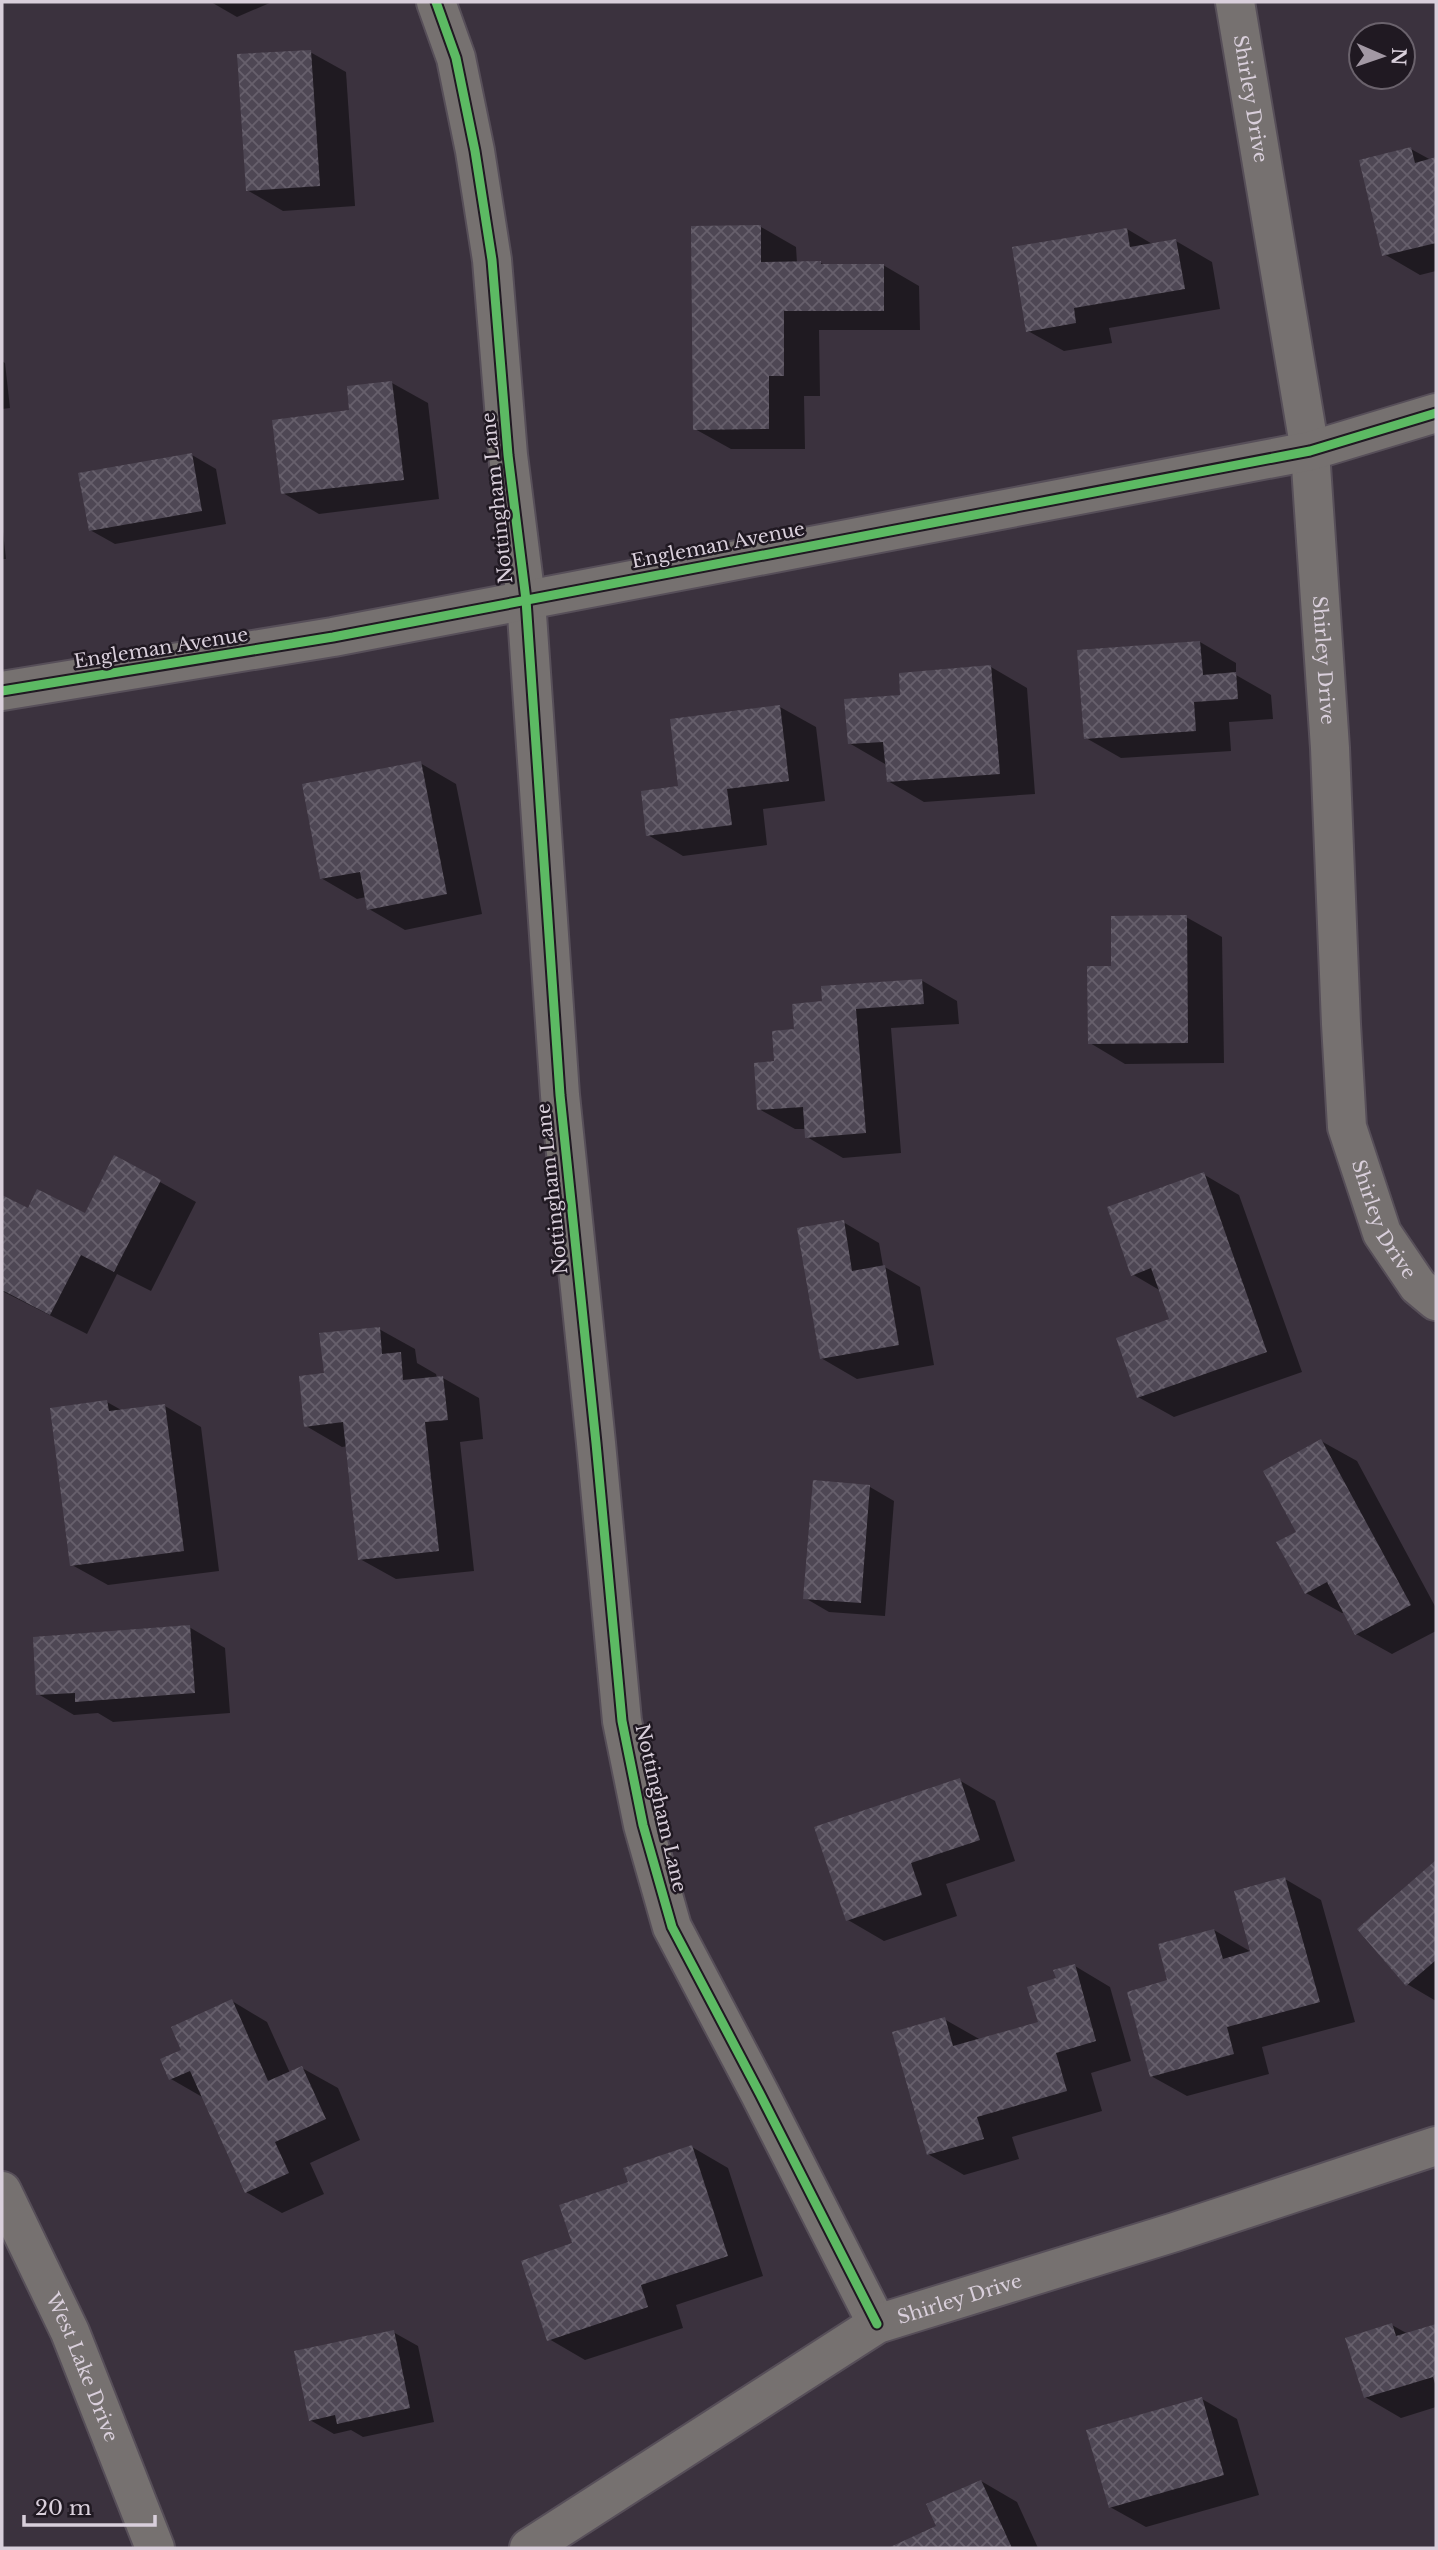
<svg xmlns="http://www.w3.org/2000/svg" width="1438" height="2550" font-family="'Libre Baskerville',serif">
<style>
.shadow{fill:#0007}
.building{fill:url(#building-cross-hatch)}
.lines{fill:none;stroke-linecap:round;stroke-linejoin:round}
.minor-casing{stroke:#574f59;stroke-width:42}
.minor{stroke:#767170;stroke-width:38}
.cycleway-casing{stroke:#201922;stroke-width:13}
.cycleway{stroke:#5cba63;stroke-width:9}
.labels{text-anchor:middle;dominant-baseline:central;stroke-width:5;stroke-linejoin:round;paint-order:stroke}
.street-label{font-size:19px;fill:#d9cfdb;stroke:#201922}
</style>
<defs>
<pattern id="building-cross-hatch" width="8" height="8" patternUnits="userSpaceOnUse" patternTransform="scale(1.75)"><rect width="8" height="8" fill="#4e4754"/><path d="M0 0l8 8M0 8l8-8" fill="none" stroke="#67606c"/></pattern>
</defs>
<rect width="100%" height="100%" fill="#3b323e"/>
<g class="shadow">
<polygon points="211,2 272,2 237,17"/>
<polygon points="310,52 346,72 355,206 283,211 247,190"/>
<polygon points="1411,149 1431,160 1436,159 1436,271 1420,275 1384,254"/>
<polygon points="761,227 796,247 797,263 821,263 827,266 883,265 919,286 920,330 819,330 820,396 804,396 805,449 731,449 695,429"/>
<polygon points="1127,229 1154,245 1176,241 1212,262 1220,309 1109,328 1112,343 1064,351 1028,331"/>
<polygon points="2,361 5,363 10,408 2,409"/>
<polygon points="392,383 428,403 439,499 319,514 283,493 351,411"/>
<polygon points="192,455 216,469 226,524 115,544 90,530"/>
<polygon points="2,523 6,559 2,559"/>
<polygon points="1200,642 1236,663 1236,675 1271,695 1273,719 1229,722 1231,751 1121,758 1086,738"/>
<polygon points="991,667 1027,688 1035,794 924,802 888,781 885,764 849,743 902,696"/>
<polygon points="780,707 816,727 825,801 763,809 767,845 683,856 648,835 680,788"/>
<polygon points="420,763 456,784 482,914 405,930 369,909 366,897 357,899 321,878"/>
<polygon points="1186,917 1222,937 1224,1063 1125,1064 1090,1043 1113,967"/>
<polygon points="921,980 957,1001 959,1024 891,1028 901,1153 843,1158 807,1137 806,1129 795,1129 759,1109 776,1063 824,1003"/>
<polygon points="115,1157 196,1202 151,1291 117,1274 87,1334 2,1291 2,1197 29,1210 85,1215"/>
<polygon points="1203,1174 1239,1195 1302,1372 1174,1417 1138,1397 1171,1320 1161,1291 1132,1274"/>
<polygon points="843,1222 879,1243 883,1266 920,1287 934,1365 857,1379 821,1358"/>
<polygon points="379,1329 415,1349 417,1363 436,1374 437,1378 443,1378 479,1398 483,1439 460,1442 474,1571 396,1579 360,1559 348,1446 342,1447 306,1426 326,1375"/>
<polygon points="107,1402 123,1411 165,1406 201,1427 219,1571 108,1585 72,1565"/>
<polygon points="1321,1441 1357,1461 1436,1608 1436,1631 1392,1654 1356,1634 1345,1612 1342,1613 1306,1593 1298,1532"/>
<polygon points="870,1487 894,1501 885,1616 829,1612 805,1598"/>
<polygon points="189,1627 225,1648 230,1713 113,1722 98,1713 74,1715 38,1694"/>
<polygon points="959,1780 995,1801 1015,1861 946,1884 957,1916 884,1941 848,1920"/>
<polygon points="1436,1863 1436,2001 1407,1984 1359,1929"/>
<polygon points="1285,1879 1321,1900 1355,2022 1262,2047 1269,2074 1187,2096 1151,2076 1169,1982 1214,1930 1253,1953"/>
<polygon points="1075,1966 1110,1987 1131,2061 1091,2073 1102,2111 1012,2137 1019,2159 964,2175 928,2154 944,2019 981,2040 1040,2023 1058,1980"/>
<polygon points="232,2001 267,2022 290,2073 302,2068 338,2088 360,2140 310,2163 324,2194 282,2213 246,2192 204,2098 171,2079 183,2050"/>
<polygon points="692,2147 728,2168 763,2276 676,2305 683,2328 585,2360 549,2339 574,2244 630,2183"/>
<polygon points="1392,2325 1408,2334 1436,2326 1436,2407 1401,2418 1365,2397"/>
<polygon points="393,2332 418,2346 434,2422 363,2437 351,2430 334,2434 310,2420"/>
<polygon points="1202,2399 1237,2419 1259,2495 1146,2527 1110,2507"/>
<polygon points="981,2481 1017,2502 1038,2548 892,2548 938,2527"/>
</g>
<g class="building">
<polygon points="311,50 320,186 246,191 237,54"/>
<polygon points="1411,147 1415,163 1436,157 1436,243 1382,256 1359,160"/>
<polygon points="761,225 761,262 821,261 821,264 884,264 884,311 784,311 784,376 769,376 769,429 693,430 691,226"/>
<polygon points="1127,228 1130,247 1176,239 1185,289 1074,308 1076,323 1026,332 1012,247"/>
<polygon points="392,381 404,480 281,494 272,420 349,410 347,386"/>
<polygon points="192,453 202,511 89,531 78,473"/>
<polygon points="1200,641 1203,675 1236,672 1238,699 1194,702 1196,731 1084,739 1077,650"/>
<polygon points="991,665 1000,774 887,782 883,742 848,744 844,699 900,695 899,673"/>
<polygon points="780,705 789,781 727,789 732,825 646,836 641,791 678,786 670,719"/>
<polygon points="421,761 447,894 367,910 360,872 320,879 302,784"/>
<polygon points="1187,915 1188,1043 1088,1044 1087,966 1111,966 1111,916"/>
<polygon points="922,979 924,1004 856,1009 866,1133 805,1138 803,1107 757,1110 754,1063 774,1061 772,1031 794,1029 792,1004 822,1001 821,986"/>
<polygon points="114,1155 161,1180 114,1272 81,1255 50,1315 2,1290 2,1195 28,1208 37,1189 85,1213"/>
<polygon points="1204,1172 1267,1352 1137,1398 1116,1338 1169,1319 1151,1268 1131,1276 1107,1207"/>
<polygon points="844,1220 852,1271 885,1265 899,1345 820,1359 797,1228"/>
<polygon points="380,1327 382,1354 401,1352 403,1380 443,1376 448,1420 425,1422 439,1551 358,1560 343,1422 304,1427 299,1376 324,1373 319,1333"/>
<polygon points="107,1400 109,1411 165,1404 184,1551 70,1566 50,1408"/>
<polygon points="1321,1439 1411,1605 1355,1635 1327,1582 1305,1594 1276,1542 1296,1532 1263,1471"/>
<polygon points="813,1480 870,1485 861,1603 803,1599"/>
<polygon points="190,1625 195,1693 75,1702 75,1693 36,1695 33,1637"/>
<polygon points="960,1778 980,1840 911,1863 922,1895 846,1921 814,1827"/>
<polygon points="1436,1860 1436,1960 1406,1986 1357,1929"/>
<polygon points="1285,1877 1320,2002 1227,2027 1234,2054 1150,2077 1127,1992 1167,1980 1158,1944 1214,1929 1223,1959 1250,1951 1234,1891"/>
<polygon points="1075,1964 1096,2041 1056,2053 1067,2091 977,2117 984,2139 927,2155 892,2032 945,2017 953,2046 1038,2022 1027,1987 1056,1978 1053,1970"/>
<polygon points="232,1999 268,2081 302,2066 326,2119 275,2142 289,2173 245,2193 190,2071 169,2080 160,2059 181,2050 171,2027"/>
<polygon points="692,2145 728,2256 641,2285 648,2307 547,2341 521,2261 572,2243 559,2205 628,2182 623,2168"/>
<polygon points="1392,2323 1396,2336 1436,2324 1436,2387 1433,2377 1364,2398 1345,2338"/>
<polygon points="394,2330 410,2408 337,2424 335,2415 309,2421 294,2351"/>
<polygon points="1202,2397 1224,2475 1109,2508 1086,2430"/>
<polygon points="981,2480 1012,2548 888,2548 936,2526 926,2504"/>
</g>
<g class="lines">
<defs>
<g id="minor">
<polyline points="436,2 456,58 475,151 492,260 508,455 526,600 560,1095 596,1443 622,1721 643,1825 672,1927 760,2094 877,2324"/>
<path id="s1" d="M1235,2L1310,451L1330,748L1341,1024L1347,1127L1382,1233L1418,1286L1436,1301"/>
<polyline points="2,691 333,637 1310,451 1436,413"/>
<path id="s2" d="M2,2191L70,2332L155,2548"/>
<path id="s3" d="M529,2548L877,2324L1175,2232L1436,2146"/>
</g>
</defs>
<use href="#minor" class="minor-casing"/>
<use href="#minor" class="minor"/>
<defs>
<g id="cycleway">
<polyline points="436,2 456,58 475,151 492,260 508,455 526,600 560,1095 596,1443 622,1721 643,1825 672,1927 760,2094 877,2324"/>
<polyline points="2,691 333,637 1310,451 1436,413"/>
</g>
</defs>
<use href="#cycleway" class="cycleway-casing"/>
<use href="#cycleway" class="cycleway"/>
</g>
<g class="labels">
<g class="street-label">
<text stroke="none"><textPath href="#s1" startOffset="98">Shirley Drive</textPath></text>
<text transform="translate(497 498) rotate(-96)">Nottingham Lane</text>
<text transform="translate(718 545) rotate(-11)">Engleman Avenue</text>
<text transform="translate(161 648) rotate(-9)">Engleman Avenue</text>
<text stroke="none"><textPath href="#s1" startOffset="665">Shirley Drive</textPath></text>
<text transform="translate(552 1189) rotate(-96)">Nottingham Lane</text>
<text stroke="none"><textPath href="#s1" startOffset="1232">Shirley Drive</textPath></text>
<text transform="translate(661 1808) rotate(77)">Nottingham Lane</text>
<text stroke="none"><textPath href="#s3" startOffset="500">Shirley Drive</textPath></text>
<text stroke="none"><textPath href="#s2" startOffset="194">West Lake Drive</textPath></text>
</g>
</g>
<rect width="1438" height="2550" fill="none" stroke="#d9cfdb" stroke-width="7"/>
<g transform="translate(1382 56) rotate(92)"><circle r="33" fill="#201922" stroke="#6a626c" stroke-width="2"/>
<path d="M0-5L12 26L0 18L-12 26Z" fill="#a298a4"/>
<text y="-10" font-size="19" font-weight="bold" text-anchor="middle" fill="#d9cfdb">N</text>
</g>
<path d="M24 2515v10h131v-10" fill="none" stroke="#d9cfdb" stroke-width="3.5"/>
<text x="35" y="2515" font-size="21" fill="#d9cfdb" stroke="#201922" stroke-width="5" paint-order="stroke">20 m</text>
</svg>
